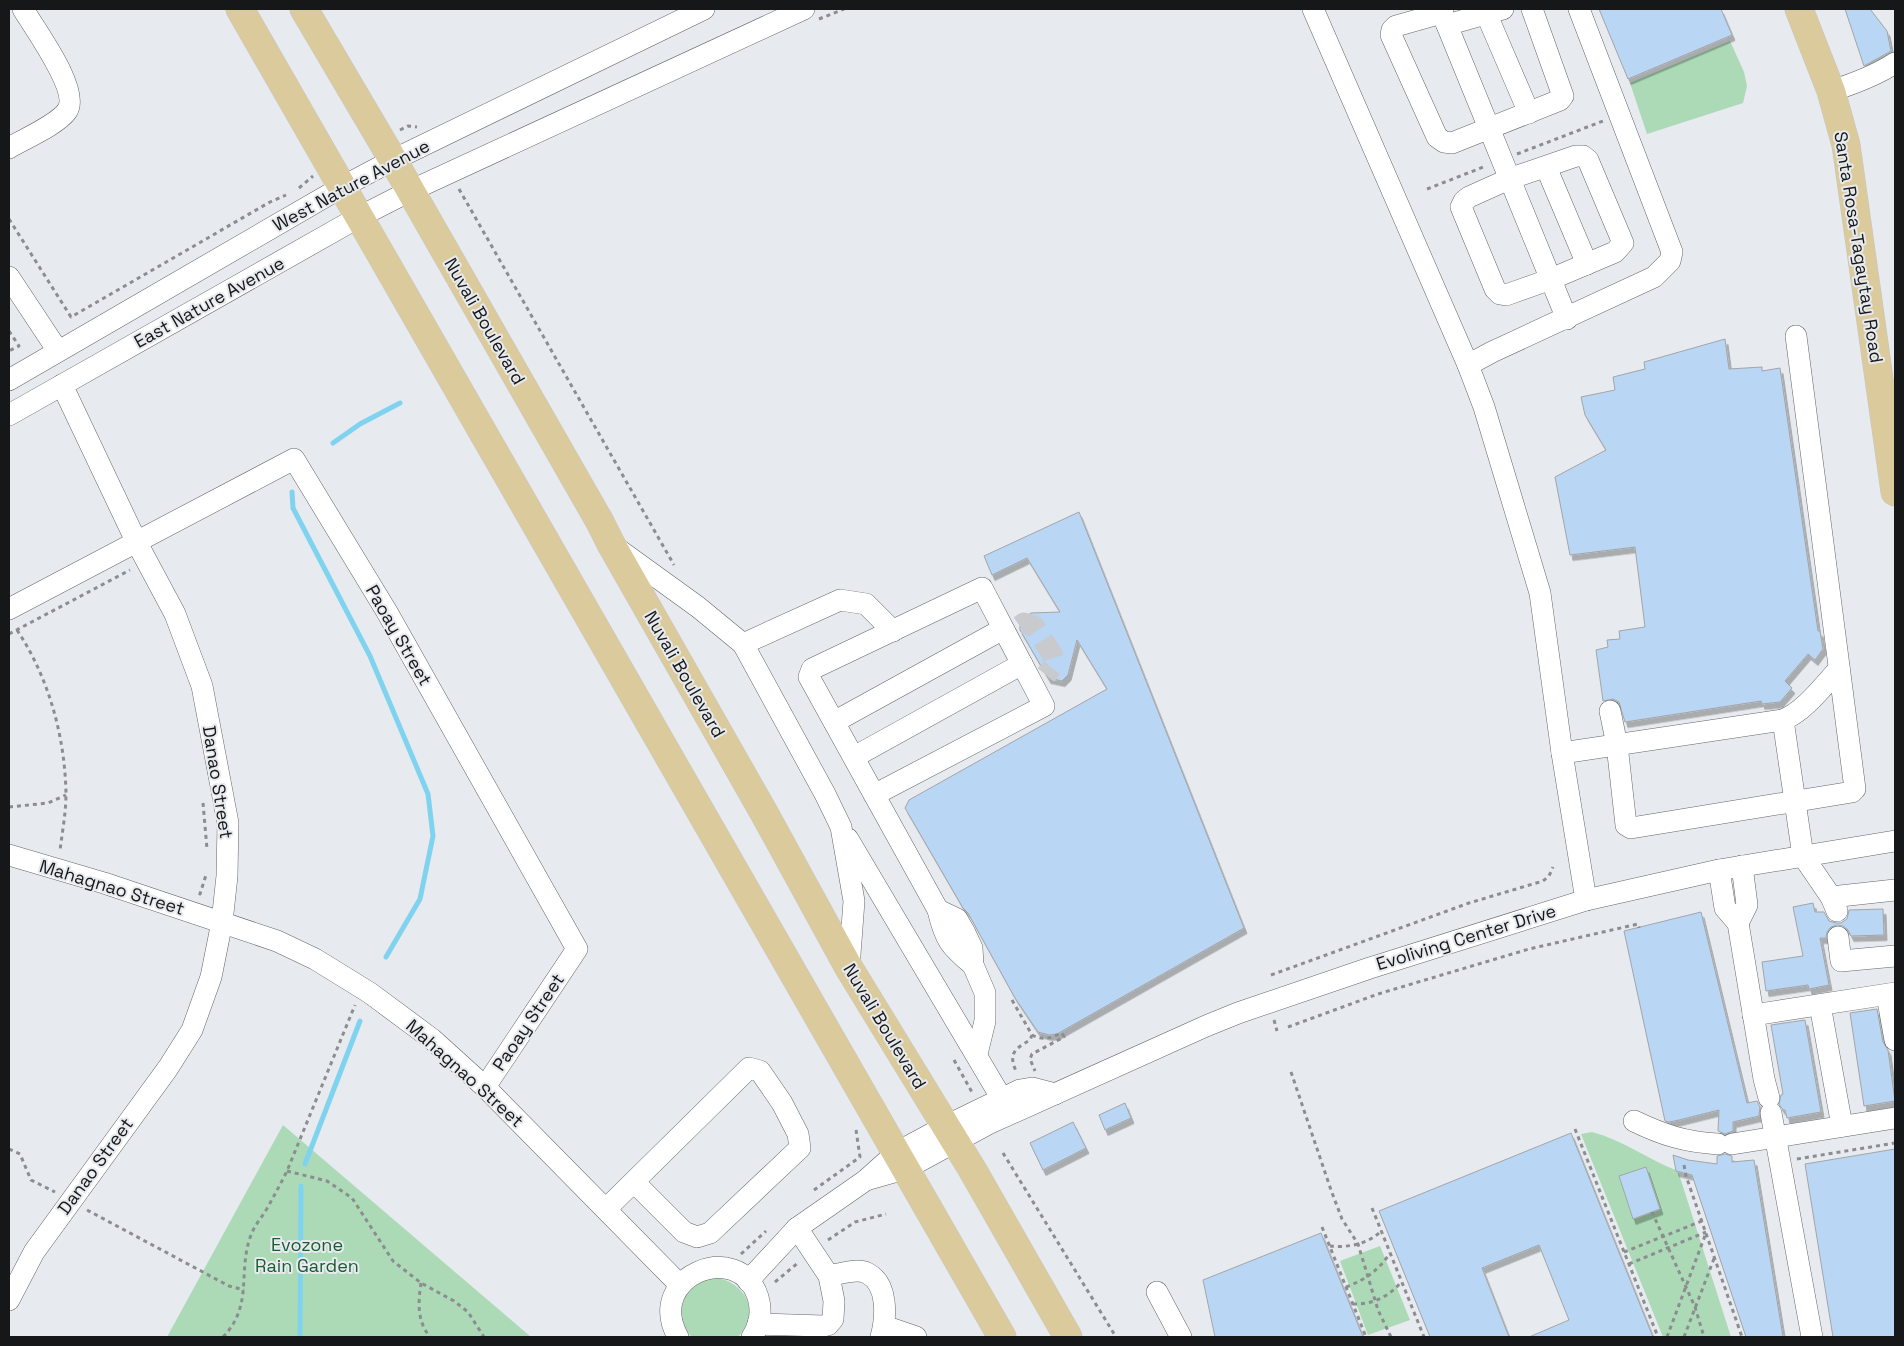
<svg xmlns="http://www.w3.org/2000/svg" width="1904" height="1346" font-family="'Space Grotesk',sans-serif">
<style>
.green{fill:#acdab6}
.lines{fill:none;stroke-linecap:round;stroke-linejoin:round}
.stream{stroke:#80d3ef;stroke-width:5}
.building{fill:#b9d6f5;stroke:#a2a5a8;filter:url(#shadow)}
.minor-tunnel{stroke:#c8cace;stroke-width:21;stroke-dasharray:21 11;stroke-linecap:butt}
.minor-casing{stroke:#646669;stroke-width:22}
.major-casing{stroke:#c7c7c8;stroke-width:29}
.path{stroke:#8b8d90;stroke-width:3;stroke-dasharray:4 4;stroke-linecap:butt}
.minor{stroke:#fff;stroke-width:21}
.major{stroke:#dbca9b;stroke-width:28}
.labels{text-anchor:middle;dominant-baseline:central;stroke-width:4;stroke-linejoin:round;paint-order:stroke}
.street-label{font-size:18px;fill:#161718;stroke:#e7eaee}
.park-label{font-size:18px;fill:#1a5b30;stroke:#e7eaee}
</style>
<defs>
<filter id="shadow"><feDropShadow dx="3" dy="5.5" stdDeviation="0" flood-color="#0004"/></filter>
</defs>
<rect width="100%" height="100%" fill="#e7eaee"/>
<g class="green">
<polygon points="1730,41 1744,72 1747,86 1743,103 1647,134 1630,83"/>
<polygon points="283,1125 531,1337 167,1337"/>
<path d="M1592,1132C1623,1140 1649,1160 1678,1171L1731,1337H1663L1581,1134Z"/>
<polygon points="1380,1246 1410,1320 1368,1335 1340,1261"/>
<path d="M719,1278C748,1286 760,1313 738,1337H692C676,1323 679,1297 696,1284C702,1279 711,1279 719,1278Z"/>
</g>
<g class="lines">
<g class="stream">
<polyline points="333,443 360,424 400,403"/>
<polyline points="292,492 293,508 370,656 428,794 433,836 420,899 386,957"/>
<polyline points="305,1164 360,1021"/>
<polyline points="300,1337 301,1186"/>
</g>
</g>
<g class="building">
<polygon points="1599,9 1721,9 1732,35 1628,79"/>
<polygon points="1845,9 1870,9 1887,31 1891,51 1864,66"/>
<polygon points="1725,339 1729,369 1762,367 1762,371 1780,368 1818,631 1820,631 1823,649 1815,660 1808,654 1785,681 1792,688 1780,702 1762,704 1761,701 1625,722 1619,702 1613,699 1603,701 1596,650 1608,647 1607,640 1620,639 1619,631 1645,627 1635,547 1570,555 1555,477 1606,450 1585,415 1581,397 1615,390 1613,377 1645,369 1644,362"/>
<polygon points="1079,512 1244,928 1057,1034 1049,1035 1038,1032 1015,998 968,913 963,908 905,808 909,800 1107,689 1077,640 1068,675 1062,681 1048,678 1020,630 1020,626 1024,618 1031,613 1060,612 1027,558 992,575 984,556"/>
<polygon points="1813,903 1815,912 1824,912 1829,921 1836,923 1841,923 1847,919 1849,910 1883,909 1884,935 1851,936 1848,930 1843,926 1837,925 1831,927 1827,932 1826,938 1820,938 1829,985 1809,989 1808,985 1766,991 1762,962 1803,956 1793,907"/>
<polygon points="1701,912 1747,1103 1757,1101 1760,1107 1759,1116 1733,1122 1733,1131 1725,1134 1718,1131 1719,1110 1679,1120 1669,1122 1665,1121 1624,931"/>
<polygon points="1877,1009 1883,1042 1888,1050 1895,1101 1864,1106 1850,1013"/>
<polygon points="1805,1020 1821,1112 1787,1118 1785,1110 1783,1110 1779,1104 1781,1095 1783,1094 1771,1025"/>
<polygon points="1125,1103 1131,1118 1105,1130 1099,1115"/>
<polygon points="1073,1122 1086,1148 1043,1170 1030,1143"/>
<polygon points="1571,1133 1653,1337 1529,1337 1569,1320 1539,1245 1482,1268 1509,1337 1430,1337 1379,1211"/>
<polygon points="1895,1149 1895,1337 1833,1337 1805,1164"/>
<polygon points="1725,1154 1732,1156 1732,1162 1754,1160 1783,1337 1746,1337 1692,1175 1676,1171 1673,1155 1688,1160 1717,1164 1717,1156"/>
<polygon points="1646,1167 1660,1209 1633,1219 1619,1176"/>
<polygon points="1321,1233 1363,1337 1215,1337 1203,1280"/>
</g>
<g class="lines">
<polyline class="minor-tunnel" points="1020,626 1024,623 1034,626 1052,654 1055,664 1046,675"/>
<defs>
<g id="minor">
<polyline points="1313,9 1468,365 1484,407 1540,593 1562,753 1586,900"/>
<polyline points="1443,9 1442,13 1567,319"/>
<polyline points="1442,13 1396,26 1392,30 1391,35 1437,137 1444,142 1452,143 1560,100 1563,96 1532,9"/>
<polyline points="1486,13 1529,113"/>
<polyline points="1447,25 1503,9"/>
<path d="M1831,91C1853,84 1875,76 1895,63"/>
<path d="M9,148C24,139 57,125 67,111C81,91 34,28 23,9"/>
<polygon points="1576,156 1583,156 1588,160 1623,243 1615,252 1551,279 1506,295 1500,294 1495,289 1461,207 1464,201 1469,197 1509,179"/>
<polyline points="1546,167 1587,264"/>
<polyline points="9,277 58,351"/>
<polyline points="1468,365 1492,352 1654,277 1670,261 1672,252 1579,9"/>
<polyline points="9,380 342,187 393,160 704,9"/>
<polyline points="9,415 359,217 410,191 804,9"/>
<polyline points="615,547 698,607 743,644 825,794 841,827 854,901 849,968"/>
<polyline points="9,609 294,459 387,612 577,949 485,1087"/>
<polyline points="743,644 840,600 866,604 893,631"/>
<polyline points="1610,711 1617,745 1626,825 1631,828 1852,792 1855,789 1796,336"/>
<polyline points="1783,720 1803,856 1831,897 1837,911"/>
<polyline points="834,722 1003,629"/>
<path d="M1562,753L1783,720C1805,711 1823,686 1839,669"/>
<polyline points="854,757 1022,664"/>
<path d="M874,795L1044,706L982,588L812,669L809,677L938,910C945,940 950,946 973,965"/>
<polyline points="848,839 1002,1099"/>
<polyline points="9,855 104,883 277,941 315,959 370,993 432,1039 485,1087 680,1285"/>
<polyline points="1719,870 1725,908 1738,923 1764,1079 1769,1098"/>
<polyline points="1831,897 1895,890"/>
<polyline points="938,910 957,919 965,933 972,948 973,965 985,993 985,1021 977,1054"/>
<polyline points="1738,923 1747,905 1742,866"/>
<polyline points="1838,937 1841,961 1895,956"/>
<polyline points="1887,995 1895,1040"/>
<polyline points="1820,1005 1842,1126"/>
<polyline points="1753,1015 1895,993"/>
<polyline points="1771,1113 1812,1337"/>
<path d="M1634,1121C1663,1135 1685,1142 1718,1144"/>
<polyline points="1732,1144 1895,1118"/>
<polyline points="866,1180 905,1169 988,1124 1206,1026 1238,1013 1370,968 1586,900 1719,870 1895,841"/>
<polyline points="606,1209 749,1068 760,1071 782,1103 798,1134 800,1148 710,1233 697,1237 684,1232 634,1182"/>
<path d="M829,1276C839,1274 857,1268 867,1273C889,1284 886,1318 881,1337"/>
<polyline points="748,1281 797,1228 866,1180 896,1153 946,1126 1020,1090 1032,1088 1055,1094"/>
<polyline points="1157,1292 1181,1337"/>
<polyline points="9,1300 34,1252 168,1068 192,1030 211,977 222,922 227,876 228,823 202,686 175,614 137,543 62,385"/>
<polyline points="758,1324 823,1326 828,1325 833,1319 834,1301 829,1276 797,1228"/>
<polyline points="884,1326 916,1337"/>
<path d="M678,1337C644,1276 739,1238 758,1297C762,1311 760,1325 752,1337"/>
</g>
<g id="major">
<polyline points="240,9 1002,1337"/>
<polyline points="304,9 393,160 600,522 611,544 763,811 849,968 972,1169 1068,1337"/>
<polyline points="1799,9 1831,91 1846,145 1895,492"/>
</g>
</defs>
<use href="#minor" class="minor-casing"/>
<use href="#major" class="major-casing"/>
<g class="path">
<polyline points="819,19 844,9"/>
<polyline points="400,130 408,126 417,127"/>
<polyline points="1517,154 1603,121"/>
<polyline points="299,188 313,176"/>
<polyline points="459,189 674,565"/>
<polyline points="1427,189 1486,166"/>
<polyline points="9,219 71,317 270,202 286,195"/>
<polyline points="9,331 19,346 9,351"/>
<path d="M17,630C49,678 65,737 66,794C66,813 62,833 60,851"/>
<polyline points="9,634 130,570"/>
<polyline points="203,803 207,849"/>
<polyline points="9,807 48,803 66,795"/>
<polyline points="199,893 200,894 206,875"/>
<polyline points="1271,975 1469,903 1543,881 1549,876 1553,867"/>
<path d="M1012,1000L1032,1035L1030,1040C1015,1049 1008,1053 1016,1071"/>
<polyline points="1274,1020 1277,1031"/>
<polyline points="1288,1027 1378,994 1529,949 1638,924 1639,928"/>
<path d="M1032,1035C1043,1041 1050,1038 1062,1033L1064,1037L1032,1054L1030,1059L1035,1071"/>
<polyline points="954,1060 973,1094"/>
<polyline points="1291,1072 1331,1190 1342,1219 1358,1244 1378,1310 1391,1337"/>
<polyline points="1575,1129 1658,1337"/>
<polyline points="9,1149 20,1154 31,1180 55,1192"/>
<polyline points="1003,1153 1116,1337"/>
<polyline points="1797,1159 1895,1143"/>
<polyline points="1684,1165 1686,1176 1742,1337"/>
<polyline points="287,1171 327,1181 352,1198 393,1261 421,1283 454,1301 468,1312 484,1337"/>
<polyline points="814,1190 860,1157 856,1130"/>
<polyline points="1372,1208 1424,1337"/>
<polyline points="87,1210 229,1286 244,1290"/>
<polyline points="1652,1212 1695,1307 1704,1337"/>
<polyline points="1322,1227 1366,1337"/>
<polyline points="828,1240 855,1222 886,1214"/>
<path d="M1330,1246C1347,1248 1369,1244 1381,1231"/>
<polyline points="1624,1252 1702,1221"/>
<polyline points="741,1254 766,1231"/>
<polyline points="1629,1264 1706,1232"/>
<polyline points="775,1282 799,1262"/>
<path d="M421,1283C418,1303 417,1321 430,1337"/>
<path d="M1346,1287C1365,1280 1379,1270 1390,1253"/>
<path d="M1353,1304C1371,1305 1389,1297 1401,1282"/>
<path d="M223,1337C254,1305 237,1272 251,1235C254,1227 260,1219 265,1212C273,1198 280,1185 287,1171L355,1005"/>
<polyline points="1667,1337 1706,1233"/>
<polyline points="1684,1337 1715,1256"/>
</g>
<use href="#minor" class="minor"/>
<use href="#major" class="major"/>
</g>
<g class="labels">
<g class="street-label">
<text transform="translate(351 185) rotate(-28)">West Nature Avenue</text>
<text transform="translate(1859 247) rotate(81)">Santa Rosa-Tagaytay Road</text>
<text transform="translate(209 302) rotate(-29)">East Nature Avenue</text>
<text transform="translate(485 321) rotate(60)">Nuvali Boulevard</text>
<text transform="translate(399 635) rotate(60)">Paoay Street</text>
<text transform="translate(685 674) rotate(60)">Nuvali Boulevard</text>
<text transform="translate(218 782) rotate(81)">Danao Street</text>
<text transform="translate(112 887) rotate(17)">Mahagnao Street</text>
<text transform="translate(1466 937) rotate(-17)">Evoliving Center Drive</text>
<text transform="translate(528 1022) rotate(-56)">Paoay Street</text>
<text transform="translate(885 1026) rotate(59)">Nuvali Boulevard</text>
<text transform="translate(465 1073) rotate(42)">Mahagnao Street</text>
<text transform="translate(95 1166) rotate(-54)">Danao Street</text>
</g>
<g class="park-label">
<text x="307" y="1244">Evozone<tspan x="307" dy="21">Rain Garden</tspan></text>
</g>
</g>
<rect width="1904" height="1346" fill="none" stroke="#161718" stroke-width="20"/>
</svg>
